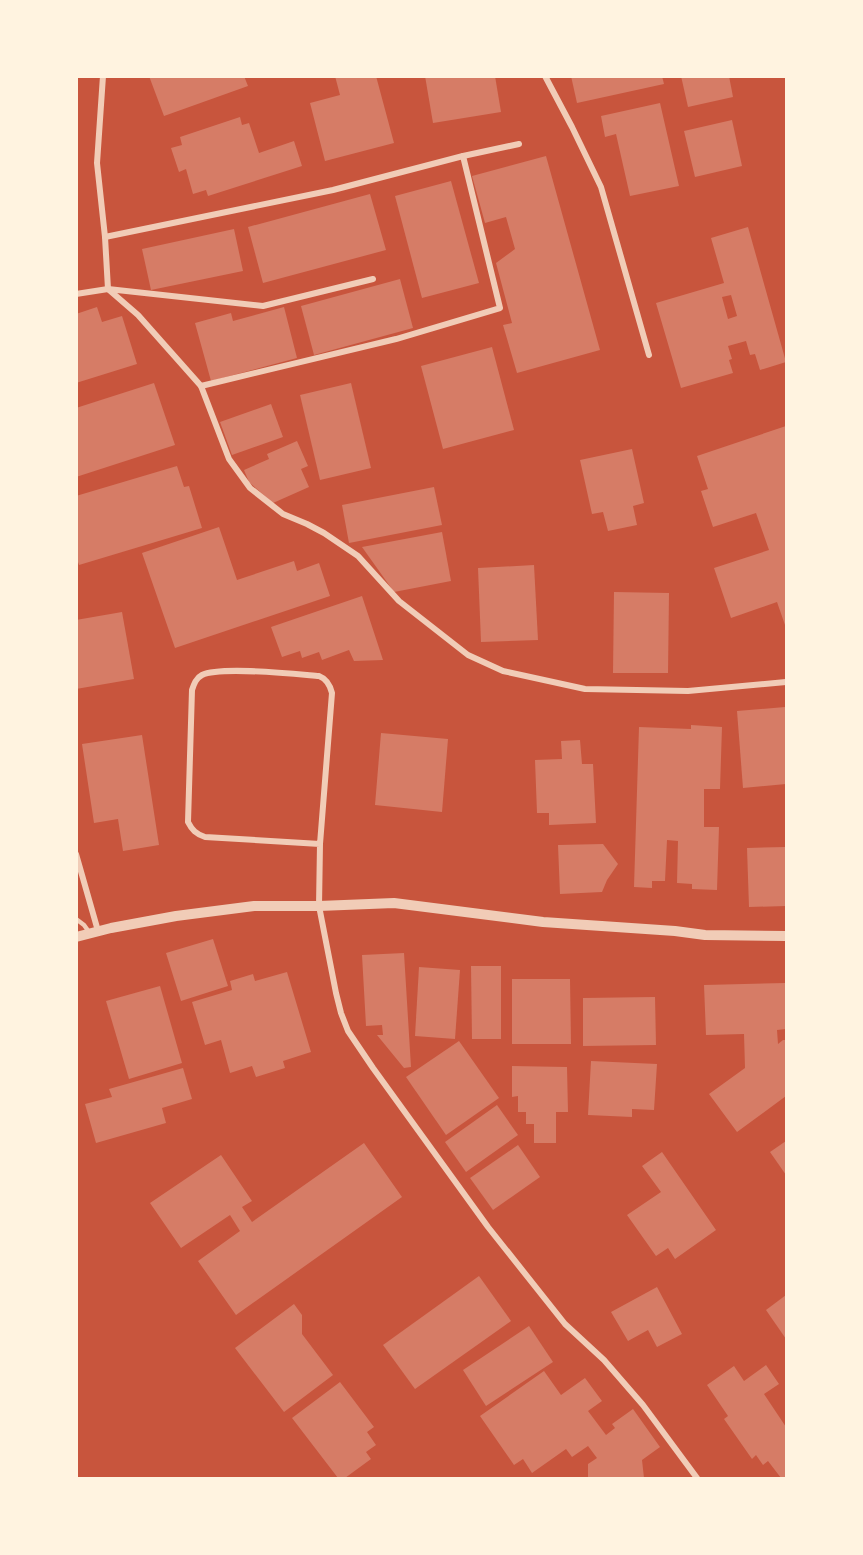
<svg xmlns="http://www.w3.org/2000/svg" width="863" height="1555" font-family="Poppins,sans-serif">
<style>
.building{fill:#d67c66;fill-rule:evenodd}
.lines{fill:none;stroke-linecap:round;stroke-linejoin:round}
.service{stroke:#f1ccb7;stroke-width:4.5}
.minor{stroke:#f1ccb7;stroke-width:6}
.tertiary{stroke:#f1ccb7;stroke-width:10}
</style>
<rect width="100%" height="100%" fill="#c8553d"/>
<g class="building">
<polygon points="149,76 244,76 248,86 164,116"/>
<polygon points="335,76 376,76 394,143 325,161 310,103 340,95"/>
<polygon points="425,76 495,76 501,112 433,123"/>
<polygon points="571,76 662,76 664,84 577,103"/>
<polygon points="681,76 729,76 733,97 688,107"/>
<polygon points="660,103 679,186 630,196 616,134 605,137 601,116"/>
<polygon points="240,117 242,125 249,123 259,153 294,141 302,166 208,196 206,190 193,194 186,169 179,172 171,148 182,145 180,137"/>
<polygon points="732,120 742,166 695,177 684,131"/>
<polygon points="546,156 600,350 517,373 503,325 512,323 496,263 515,249 506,217 485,223 472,176"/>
<polygon points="451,181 479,283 422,298 395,196"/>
<polygon points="370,194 386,250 263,283 248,227"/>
<path d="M748,227L786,362L760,370L755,354L750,355L746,341L728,346L732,359L729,360L733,373L681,388L656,303L724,283L711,238ZM731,295L737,316L728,319L722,297Z"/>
<polygon points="234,229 243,271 151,290 142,249"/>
<polygon points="400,279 413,328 314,355 301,306"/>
<polygon points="97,307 102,322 122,316 137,364 76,383 76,314"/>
<polygon points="284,307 297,358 211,381 195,323 231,313 233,321"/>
<polygon points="492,347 514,430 443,449 421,366"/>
<polygon points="154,383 175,445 76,477 76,408"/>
<polygon points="351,383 371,468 320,480 300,395"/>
<polygon points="271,404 283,437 232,455 220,422"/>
<polygon points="786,426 786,624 785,625 777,602 731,618 714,568 769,550 756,513 713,527 701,491 708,489 697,456"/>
<polygon points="297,441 308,466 301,469 309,487 273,503 249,482 244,470 269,459 267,454"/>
<polygon points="632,449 644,503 633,506 637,525 608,531 603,512 592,514 580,460"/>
<polygon points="177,466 184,487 189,486 202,528 79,565 76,556 76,496"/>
<polygon points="434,487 442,525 349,543 342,505"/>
<polygon points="219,527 237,580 294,561 297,571 319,563 330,596 175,648 142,553"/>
<polygon points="442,532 451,581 394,592 362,547"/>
<polygon points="534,565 538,640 481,642 478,568"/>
<polygon points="614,592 669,593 668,673 613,673"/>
<polygon points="362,596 383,660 354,661 349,650 322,660 319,652 302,658 300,651 282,657 271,627"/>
<polygon points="122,612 134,679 76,689 76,620"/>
<polygon points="785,707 786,728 786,784 743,788 737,711"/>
<polygon points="691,725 722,727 720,789 704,789 704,827 719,827 717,890 692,889 692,884 677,883 678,841 667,840 665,881 652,881 652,888 634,887 639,727 691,729"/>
<polygon points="381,733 448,739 442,812 375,805"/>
<polygon points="142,735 159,845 123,851 118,819 94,823 82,744"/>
<polygon points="580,740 582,764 593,764 596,823 549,825 549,813 537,813 535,760 562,759 561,741"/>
<polygon points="603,844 618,864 607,880 602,892 560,894 558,845"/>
<polygon points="786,847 786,906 749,907 747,848"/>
<polygon points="213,939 228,986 181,1001 166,953"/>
<polygon points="404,953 411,1067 404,1068 377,1035 383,1035 382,1025 366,1026 362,955"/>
<polygon points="471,966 501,966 501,1039 472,1039"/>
<polygon points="419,967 460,970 455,1039 415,1036"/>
<polygon points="287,972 311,1052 283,1061 285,1068 256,1077 252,1066 230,1073 221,1040 205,1045 192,1002 232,990 230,981 253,974 255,981"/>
<polygon points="512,979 570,979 571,1044 512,1044"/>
<polygon points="786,983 786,1029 777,1030 778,1044 783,1040 786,1040 786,1096 737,1132 709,1094 745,1068 744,1034 706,1035 704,985"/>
<polygon points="160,986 182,1063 129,1079 106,1001"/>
<polygon points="655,997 656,1045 583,1046 583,998"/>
<polygon points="459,1041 499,1098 446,1135 406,1077"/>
<polygon points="591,1061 657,1064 654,1110 632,1109 632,1117 588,1115"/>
<polygon points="512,1066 567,1067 568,1112 556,1112 556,1143 534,1143 534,1124 526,1124 526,1112 518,1112 518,1096 512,1097"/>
<polygon points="183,1068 192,1099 162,1108 166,1123 96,1143 85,1104 112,1097 109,1089"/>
<polygon points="497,1105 518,1135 466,1172 445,1142"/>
<polygon points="786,1141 786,1175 770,1152"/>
<polygon points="364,1143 402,1197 236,1315 198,1261 240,1231 230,1215 181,1248 150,1203 221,1155 252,1201 242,1207 252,1222"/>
<polygon points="518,1145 540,1177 493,1210 470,1178"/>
<polygon points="662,1152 716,1230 675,1259 668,1248 656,1256 627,1215 661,1192 642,1166"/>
<polygon points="479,1276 511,1321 415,1389 383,1345"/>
<polygon points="657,1287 682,1334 657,1347 648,1330 628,1341 611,1312"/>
<polygon points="786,1295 786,1339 766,1310"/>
<polygon points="294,1304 302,1315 302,1334 333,1375 284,1412 235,1348"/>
<polygon points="529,1326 553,1362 486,1406 463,1370"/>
<polygon points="766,1365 779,1384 764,1394 786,1427 786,1478 781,1478 768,1461 763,1465 756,1455 752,1459 724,1419 728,1416 707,1385 734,1366 744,1381"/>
<polygon points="544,1371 561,1395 585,1378 602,1401 588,1411 606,1435 615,1428 612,1424 633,1409 660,1447 642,1460 644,1478 588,1478 588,1464 597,1458 588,1446 572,1457 566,1449 532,1473 523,1459 514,1465 480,1416"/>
<polygon points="340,1382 374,1427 367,1432 376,1445 366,1452 371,1459 345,1478 338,1478 292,1418"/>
</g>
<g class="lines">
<polyline class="service" points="76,919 84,925 89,932"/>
<g class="minor">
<polyline points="103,76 97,163 105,237 108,289 138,315 201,386 229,459 250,488 283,514 307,524 324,533 358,556 399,601 468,655 503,671 585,689 688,691 786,682"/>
<polyline points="545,76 572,127 601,187 649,355"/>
<polyline points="105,237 333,190 463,156 519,144"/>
<polyline points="76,294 108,289 263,306 373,279"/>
<polyline points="201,386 396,339 500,308 463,156"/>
<path d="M320,844L332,693C330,685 327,679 319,676C295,674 220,666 202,675C196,678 194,684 192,690L188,822C192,830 196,834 205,837L320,844L319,906L336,993L341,1013L348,1031L373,1068L488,1227L565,1324L604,1360L643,1405L697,1478"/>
<polyline points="76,854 98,931"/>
</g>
<polyline class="tertiary" points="76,937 111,928 176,916 254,906 319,906 394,903 543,922 675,931 705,935 786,936"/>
</g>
<rect width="863" height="1555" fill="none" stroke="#fff3e0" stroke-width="156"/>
</svg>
